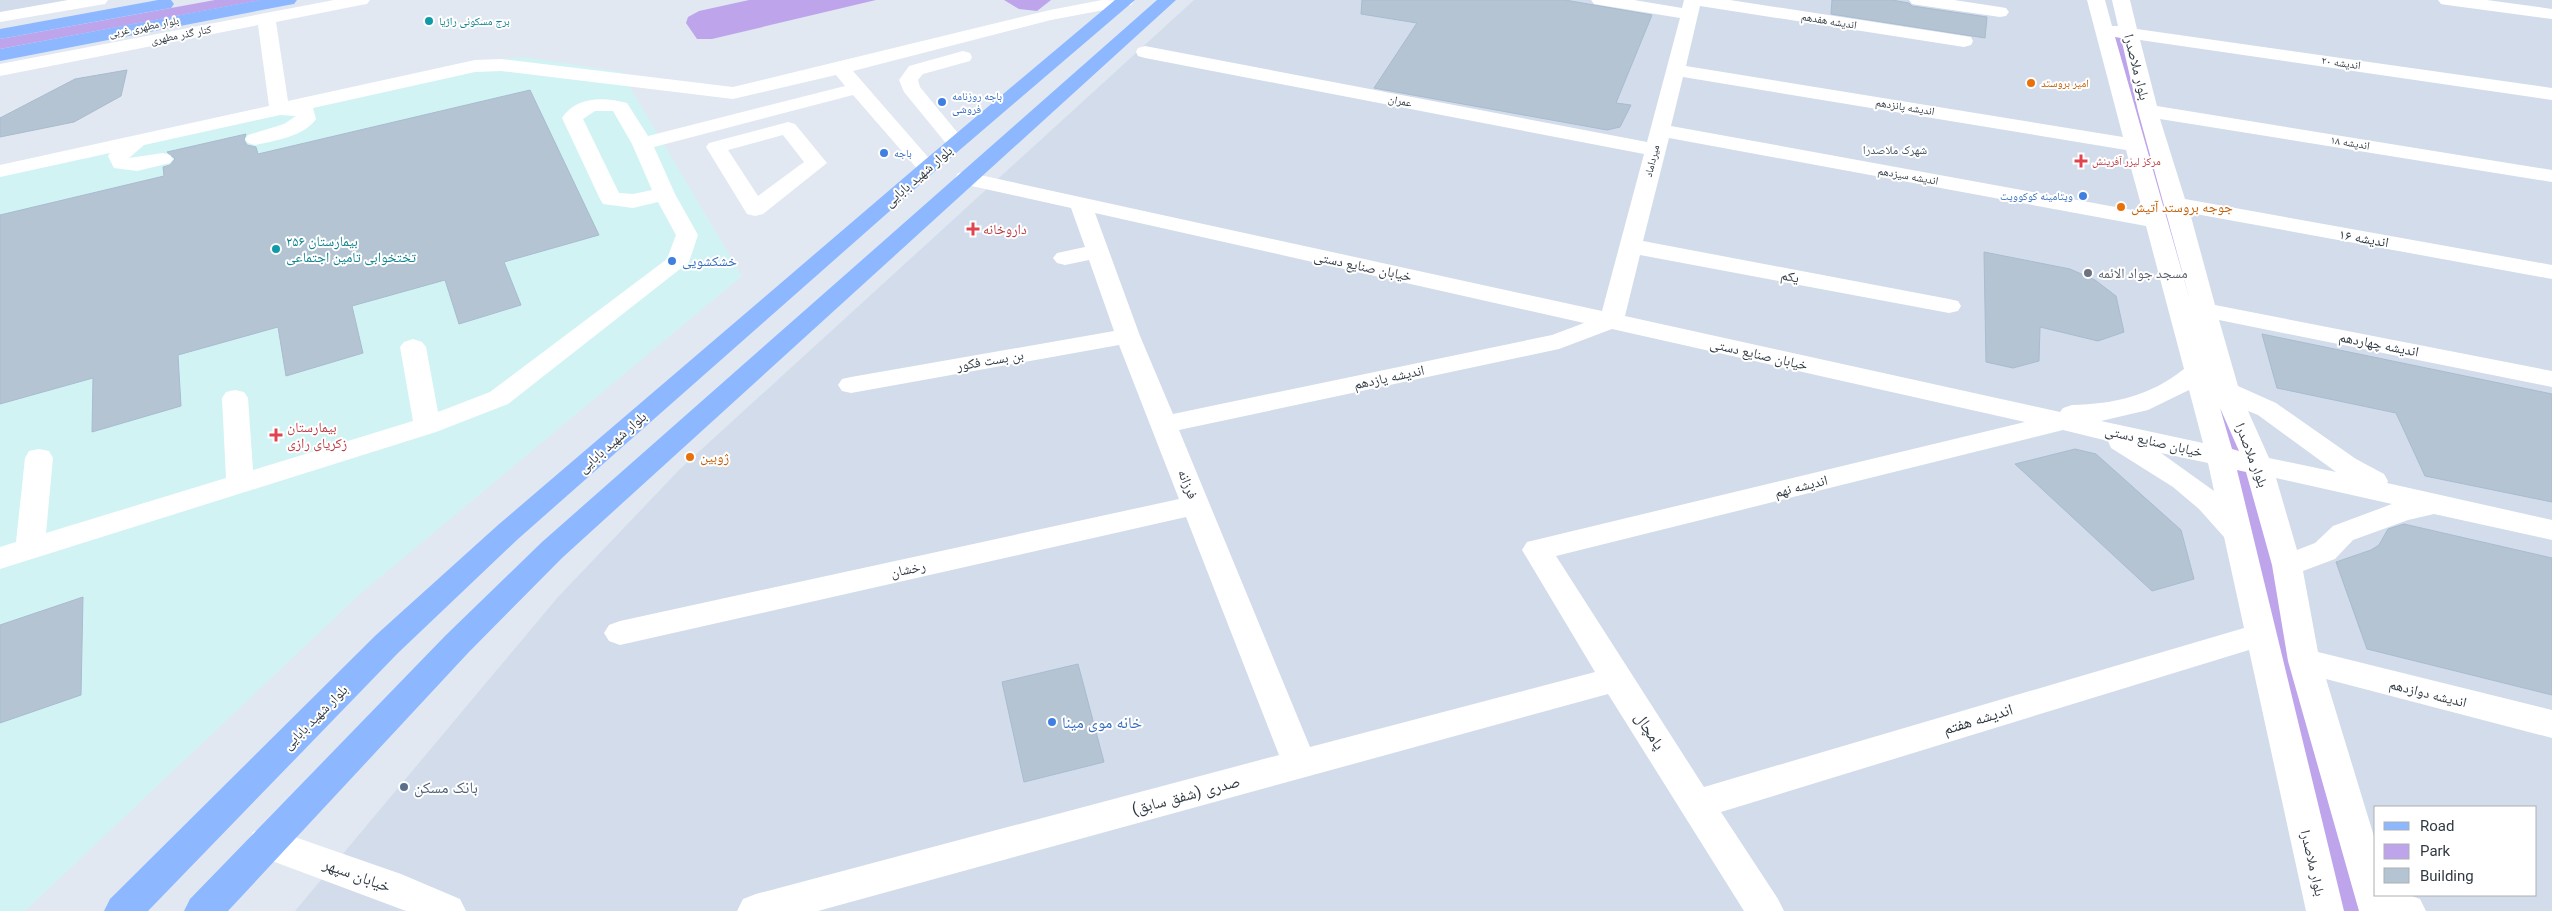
<svg xmlns="http://www.w3.org/2000/svg" width="2552" height="911" font-family="Roboto,'Noto Naskh Arabic',sans-serif">
<style>
.residential{fill:#d2dceb;fill-rule:evenodd}
.medical{fill:#d2f3f4}
.green{fill:#bea5eb}
.building{fill:#b5c4d3;stroke:#a8bbd0}
.lines{fill:none;stroke-linecap:round;stroke-linejoin:round}
.minor{fill:#fff;fill-rule:evenodd}
.major{fill:#8db8ff;fill-rule:evenodd}
.culture-dot{fill:#0f9aa8;stroke:#fff;stroke-width:2}
.food-dot{fill:#e8710a;stroke:#fff;stroke-width:2}
.shop-dot{fill:#3f7fe0;stroke:#fff;stroke-width:2}
.health-dot{fill:#e0444e;stroke:#fff;stroke-width:2}
.worship-dot{fill:#6b7280;stroke:#fff;stroke-width:2}
.service-dot{fill:#5c6f8a;stroke:#fff;stroke-width:2}
.labels{text-anchor:middle;dominant-baseline:central;stroke-width:4;stroke-linejoin:round;paint-order:stroke}
.far-culture-label{font-size:11px;fill:#0d838f;stroke:#fff;text-anchor:start}
.far-street-label{font-size:11px;fill:#313a43;stroke:#fff}
.far-food-label{font-size:11px;fill:#c56008;stroke:#fff;text-anchor:start}
.far-shop-label{font-size:11px;fill:#366cbe;stroke:#fff;text-anchor:start}
.far-health-label{font-size:11px;fill:#be3a42;stroke:#fff;text-anchor:start}
.far-neighbourhood-label{font-size:12px;fill:#485767;stroke:#fff}
.street-label{font-size:14px;fill:#313a43;stroke:#fff}
.food-label{font-size:14px;fill:#c56008;stroke:#fff;text-anchor:start}
.health-label{font-size:14px;fill:#be3a42;stroke:#fff;text-anchor:start}
.culture-label{font-size:14px;fill:#0d838f;stroke:#fff;text-anchor:start}
.shop-label{font-size:14px;fill:#366cbe;stroke:#fff;text-anchor:start}
.worship-label{font-size:14px;fill:#5b616d;stroke:#fff;text-anchor:start}
.near-street-label{font-size:16px;fill:#313a43;stroke:#fff}
.near-shop-label{font-size:16px;fill:#366cbe;stroke:#fff;text-anchor:start}
.near-service-label{font-size:16px;fill:#4e5e75;stroke:#fff;text-anchor:start}
</style>
<rect width="100%" height="100%" fill="#e1e8f2"/>
<g class="residential">
<polygon points="0,0 73,0 0,13"/>
<path d="M1194,0H2552V911H295L558,597L680,469ZM2376,807H2536V895H2376Z"/>
</g>
<polygon class="medical" points="523,57 621,72 742,276 360,594 25,911 0,911 0,168 480,61"/>
<g class="green">
<polygon points="215,0 262,0 0,49 0,39"/>
<polygon points="749,0 876,0 712,39 697,39 686,23 688,17 699,11"/>
<polygon points="1004,0 1051,0 1037,11 1019,9"/>
<polygon points="2104,33 2130,37 2378,911 2325,911"/>
</g>
<g class="building">
<polygon points="1362,0 1565,0 1652,15 1616,103 1631,105 1620,127 1607,130 1374,88 1417,23 1361,14"/>
<polygon points="1832,0 1892,0 1909,3 1912,6 1987,17 1985,38 1831,14"/>
<polygon points="127,70 121,96 74,122 0,137 0,118 75,79"/>
<polygon points="530,90 599,235 504,262 521,305 459,324 445,280 352,306 363,353 286,376 278,327 178,355 181,406 92,432 93,378 0,404 0,215 164,176 163,167 170,165 175,159 167,152 246,134 244,140 247,145 256,147 258,154"/>
<polygon points="1984,252 2070,269 2095,280 2116,296 2124,332 2098,341 2040,327 2039,361 2013,368 1986,362"/>
<polygon points="2262,334 2552,394 2552,502 2425,476 2396,413 2277,388"/>
<polygon points="2075,449 2096,454 2181,530 2194,579 2152,591 2015,464"/>
<polygon points="2404,524 2552,558 2552,695 2367,649 2336,562 2371,550 2379,545 2388,529"/>
<polygon points="83,597 81,695 0,723 0,625"/>
<polygon points="1078,664 1104,762 1024,782 1002,682"/>
</g>
<g class="lines">
<g class="minor">
<polygon points="68,0 108,0 105,4 99,5 0,22 0,12"/>
<path d="M334,0H370L367,4L361,5L276,22L288,101L475,60L501,59L733,87L1050,10L1102,0L1134,1L1131,5L1125,6L1051,20L853,71L934,164L938,168L934,172L927,174L920,172L853,95L654,147L675,194L698,235L689,262L508,404L436,432L0,569V547L16,542L25,458L29,451L39,449L49,451L53,458L46,533L226,478L222,398L226,392L235,390L244,392L248,398L253,470L413,421L400,347L404,342L413,339L422,342L426,347L438,412L490,392L667,259L676,235L658,202L633,208L603,204L600,199L562,118C577,96 604,97 627,103L648,136L845,86L836,75L733,99L501,71L475,72L313,108L316,119C305,136 274,141 255,145L248,143L245,139L248,135L284,124L296,116L280,115L144,145L129,158L163,153L170,155L173,159L170,163L137,171L114,168L108,156L110,153L0,177V165L269,106L258,25L0,76V64ZM595,111H613L632,144L652,190L633,194L619,193L583,119Z"/>
<path d="M1591,0H1634L1682,8L1684,0H1730L1971,37L1973,41L1971,45L1964,47L1700,6L1686,66L2123,137L2087,0H2105L2112,26H2118L2112,0H2130L2137,29L2552,88V100L2140,40L2157,106L2552,170V182L2160,119L2185,199L2552,265V279L2190,213L2215,305L2552,371V387L2219,320L2238,386L2276,403L2356,459L2384,474L2388,481L2387,483L2552,520V540L2434,514L2408,520L2353,540L2335,559L2303,571L2318,652L2552,710V738L2326,679L2376,843V895H2409L2420,899L2426,911H2359L2288,661L2272,565L2246,472L2237,470L2344,911H2306L2249,650L1721,812L1778,899L1784,911H1744L1608,694L818,911H737L743,899L756,894L1279,755L1186,517L620,645L609,641L604,633L609,625L620,621L1179,499L1119,345L851,393L842,391L838,385L842,379L851,377L1114,331L1089,260L1065,265L1057,263L1053,258L1057,253L1085,247L1071,208L958,183L955,178L958,173L966,172L1602,311L1644,154L1145,58L1138,56L1136,52L1138,48L1145,46L1647,142L1680,18L1600,5L1594,4ZM2115,37L2121,38L2138,111L2190,300ZM1683,77L2126,150L2143,212L1671,126ZM1669,138L2146,226L2184,369C2150,396 2114,404 2072,405L2063,408L2060,412L1625,316L1640,255L1949,313L1958,311L1961,306L1958,301L1949,299L1643,241ZM1095,213L1584,323L1552,335L1173,414L1140,336ZM1612,329L2025,422L1527,542L1522,550L1595,672L1310,747L1179,430L1559,349ZM2189,390L2203,443L2101,421L2148,410ZM2220,408L2239,451L2232,449ZM2248,411L2258,415L2336,472L2269,458ZM2063,430L2108,441L2111,448L2173,487L2199,509L2224,537L2244,628L1704,787L1556,556ZM2161,453L2208,463L2214,491ZM2276,478L2392,504L2333,526L2315,543L2297,550Z"/>
<polygon points="1909,0 1954,0 2000,7 2006,8 2009,12 2006,16 2000,17 1918,5 1912,4"/>
<polygon points="2438,0 2487,0 2552,9 2552,19 2447,5 2441,4"/>
<polygon points="963,51 970,53 972,57 970,61 923,74 918,80 920,87 966,143 963,147 956,149 949,147 904,92 899,80 909,66"/>
<path d="M788,122L795,124L827,163L763,214L755,216L747,214L706,147L709,143ZM783,135L804,162L758,196L728,150Z"/>
<polygon points="266,827 401,874 460,899 466,911 406,911 253,854 248,843 253,832"/>
</g>
<g class="major">
<polygon points="158,0 171,0 174,4 171,8 165,9 0,39 0,29"/>
<polygon points="260,0 297,0 294,4 288,5 0,61 0,49"/>
<polygon points="1115,0 1135,0 934,172 518,539 398,653 148,911 104,911 110,899 376,635 498,525 920,164"/>
<polygon points="1157,0 1176,0 562,558 468,653 228,911 184,911 190,899 446,635 542,542"/>
</g>
</g>
<g class="culture-dot">
<circle cx="429" cy="21" r="5"/>
<circle cx="276" cy="249" r="5"/>
</g>
<g class="food-dot">
<circle cx="2031" cy="83" r="5"/>
<circle cx="2121" cy="207" r="5"/>
<circle cx="690" cy="457" r="5"/>
</g>
<g class="shop-dot">
<circle cx="942" cy="102" r="5"/>
<circle cx="884" cy="153" r="5"/>
<circle cx="2083" cy="196" r="5"/>
<circle cx="672" cy="261" r="5"/>
<circle cx="1052" cy="722" r="5"/>
</g>
<g class="health-dot">
<path d="M2078.5 153.5h5v5h5v5h-5v5h-5v-5h-5v-5h5z"/>
<path d="M970.5 221.5h5v5h5v5h-5v5h-5v-5h-5v-5h5z"/>
<path d="M273.5 427.5h5v5h5v5h-5v5h-5v-5h-5v-5h5z"/>
</g>
<circle class="worship-dot" cx="2088" cy="273" r="5"/>
<circle class="service-dot" cx="404" cy="787" r="5"/>
<g class="labels">
<g class="far-culture-label">
<text x="439" y="21">برج مسکونی راژیا</text>
</g>
<g class="far-street-label">
<text transform="translate(1829 21) rotate(9)">اندیشه هفدهم</text>
<text transform="translate(144 27) rotate(-11)">بلوار مطهری غربی</text>
<text transform="translate(181 35) rotate(-11)">کنار گذر مطهری</text>
<text transform="translate(2341 63) rotate(8)">اندیشه ۲۰</text>
<text transform="translate(1400 101) rotate(11)">عمران</text>
<text transform="translate(1905 107) rotate(9)">اندیشه پانزدهم</text>
<text transform="translate(2350 143) rotate(9)">اندیشه ۱۸</text>
<text transform="translate(1652 161) rotate(-76)">میرداماد</text>
<text transform="translate(1908 176) rotate(10)">اندیشه سیزدهم</text>
</g>
<g class="far-food-label">
<text x="2041" y="83">امیر بروستد</text>
</g>
<g class="far-shop-label">
<text x="952" y="96">باجه روزنامه<tspan x="952" dy="13">فروشی</tspan></text>
<text x="894" y="153">باجه</text>
<text x="2073" y="196" text-anchor="end">ویتامینه کوکوویت</text>
</g>
<g class="far-health-label">
<text x="2092" y="161">مرکز لیزر آفرینش</text>
</g>
<g class="far-neighbourhood-label">
<text x="1895" y="150">شهرک ملاصدرا</text>
</g>
<g class="street-label">
<text transform="translate(2137 67) rotate(76)">بلوار ملاصدرا</text>
<text transform="translate(918 176) rotate(-41)">بلوار شهید بابایی</text>
<text transform="translate(2364 238) rotate(10)">اندیشه ۱۶</text>
<text transform="translate(1363 266) rotate(12)">خیابان صنایع دستی</text>
<text transform="translate(1790 276) rotate(11)">یکم</text>
<text transform="translate(2379 344) rotate(11)">اندیشه چهاردهم</text>
<text transform="translate(1759 354) rotate(13)">خیابان صنایع دستی</text>
<text transform="translate(990 360) rotate(-10)">بن بست فكور</text>
<text transform="translate(1389 377) rotate(-12)">اندیشه یازدهم</text>
<text transform="translate(2154 441) rotate(13)">خیابان صنایع دستی</text>
<text transform="translate(612 442) rotate(-41)">بلوار شهید بابایی</text>
<text transform="translate(2252 455) rotate(69)">بلوار ملاصدرا</text>
<text transform="translate(1188 484) rotate(68)">فرزانه</text>
<text transform="translate(1801 486) rotate(-14)">اندیشه نهم</text>
<text transform="translate(908 569) rotate(-12)">رخشان</text>
<text transform="translate(2428 693) rotate(14)">اندیشه دوازدهم</text>
<text transform="translate(315 717) rotate(-45)">بلوار شهید بابایی</text>
<text transform="translate(2313 863) rotate(77)">بلوار ملاصدرا</text>
</g>
<g class="food-label">
<text x="2131" y="207">جوجه بروستد آتیش</text>
<text x="700" y="457">ژوبین</text>
</g>
<g class="health-label">
<text x="983" y="229">داروخانه</text>
<text x="287" y="427">بیمارستان<tspan x="287" dy="16">زکریای رازی</tspan></text>
</g>
<g class="culture-label">
<text x="286" y="241">بیمارستان ۲۵۶<tspan x="286" dy="16">تختخوابی تامین اجتماعی</tspan></text>
</g>
<g class="shop-label">
<text x="682" y="261">خشکشویی</text>
</g>
<g class="worship-label">
<text x="2098" y="273">مسجد جواد الائمه</text>
</g>
<g class="near-street-label">
<text transform="translate(1978 719) rotate(-17)">اندیشه هفتم</text>
<text transform="translate(1650 731) rotate(57)">پامچال</text>
<text transform="translate(1186 795) rotate(-15)">صدری (شفق سابق)</text>
<text transform="translate(357 875) rotate(20)">خیابان سپهر</text>
</g>
<g class="near-shop-label">
<text x="1062" y="722">خانه موی مینا</text>
</g>
<g class="near-service-label">
<text x="414" y="787">بانک مسکن</text>
</g>
</g>
<rect x="2374" y="806" width="162" height="90" fill="#ffffff" stroke="#adb0b4"/>
<rect x="2384" y="822" width="25" height="8" fill="#8db8ff" stroke="#adb0b4"/>
<text x="2420" y="831" font-size="15" fill="#313a43">Road</text>
<rect x="2384" y="844" width="25" height="15" fill="#bea5eb" stroke="#adb0b4"/>
<text x="2420" y="856" font-size="15" fill="#313a43">Park</text>
<rect x="2384" y="868" width="25" height="15" fill="#b5c4d3" stroke="#adb0b4"/>
<text x="2420" y="881" font-size="15" fill="#313a43">Building</text>
</svg>
